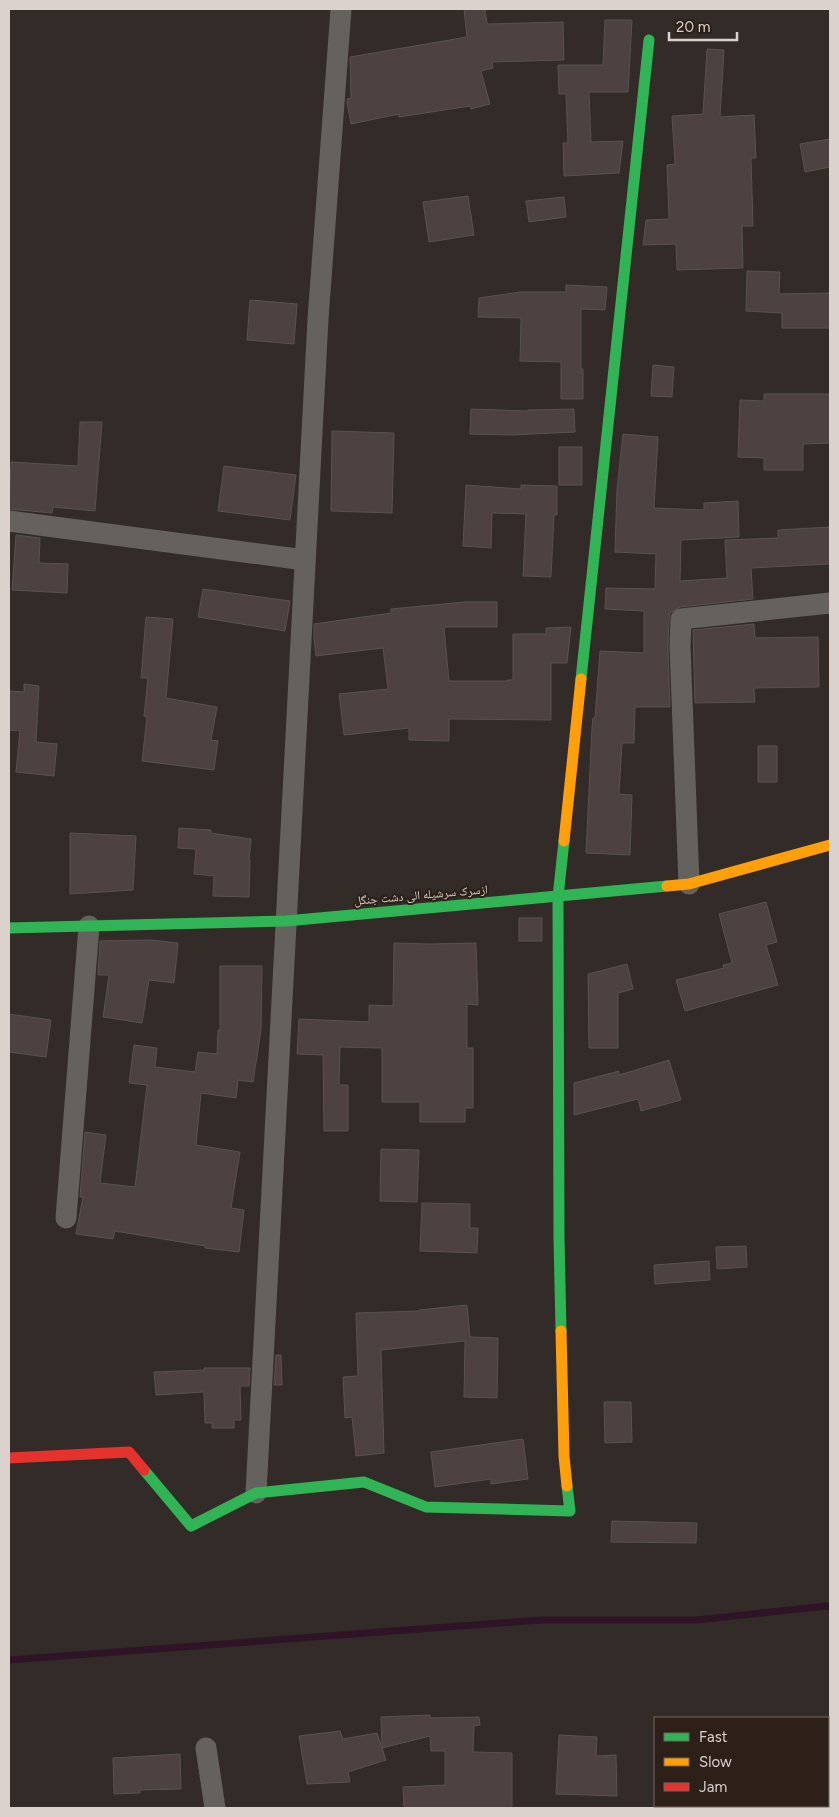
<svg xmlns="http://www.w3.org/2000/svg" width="839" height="1817" font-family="Figtree,'Noto Naskh Arabic',sans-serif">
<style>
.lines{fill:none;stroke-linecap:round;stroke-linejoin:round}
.stream{stroke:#2f1427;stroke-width:7}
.building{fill:#4d4241;stroke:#585251}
.street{stroke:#65615c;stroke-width:21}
.fast{stroke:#30b455;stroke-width:11}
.slow{stroke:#ff9f0a;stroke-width:11}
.jam{stroke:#e5322d;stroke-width:11}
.labels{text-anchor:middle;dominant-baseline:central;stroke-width:4;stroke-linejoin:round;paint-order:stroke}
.street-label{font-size:12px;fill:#dbd1cd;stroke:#2d2019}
</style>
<rect width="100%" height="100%" fill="#322b28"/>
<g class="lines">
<polyline class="stream" points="9,1660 540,1620 697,1620 826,1606 830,1607"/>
</g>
<g class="building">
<polygon points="464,9 485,9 487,24 563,22 564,60 492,62 493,68 481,71 490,104 471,109 470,106 399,117 399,114 351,124 347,103 347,99 351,98 350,57 467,37"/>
<polygon points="605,20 632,20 628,92 589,92 591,142 623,141 619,173 564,176 563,143 568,143 566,94 559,94 558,65 603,65"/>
<polygon points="707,49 724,50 720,117 754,115 756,158 751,158 753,226 742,226 743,268 677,270 676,244 643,245 646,220 669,219 667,165 675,164 672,116 703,114"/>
<polygon points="830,139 830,167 805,172 800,144"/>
<polygon points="468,196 474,235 429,242 423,202"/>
<polygon points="564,197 566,217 529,222 526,201"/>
<polygon points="747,271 780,272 779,294 830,293 830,328 782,328 782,313 746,311"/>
<polygon points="566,285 607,287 605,310 581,309 581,369 583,369 583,399 561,399 561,362 520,361 521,318 478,317 479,298 520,292 566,292"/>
<polygon points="250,300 297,304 294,344 247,340"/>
<polygon points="653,365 674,367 672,397 651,396"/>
<polygon points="764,394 830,394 830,443 803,444 803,470 764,470 764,458 738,457 740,400 764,401"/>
<polygon points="471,409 528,411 528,410 574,409 575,432 512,435 470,434"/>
<polygon points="80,422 102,422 95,511 53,507 52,513 9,509 11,462 78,466"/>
<polygon points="332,431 394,433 392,513 331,511"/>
<polygon points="623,434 658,437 654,508 704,510 704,503 738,501 739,537 681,540 680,581 727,578 725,540 778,538 778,530 830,527 830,564 751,568 753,599 680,607 670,613 669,619 668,646 670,707 635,707 634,743 622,743 619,794 632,795 630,855 586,853 592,728 593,718 595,718 600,651 644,653 644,611 605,609 606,588 655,589 656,554 615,552 617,489"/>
<rect x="559" y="447" width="23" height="38"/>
<polygon points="224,466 296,475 290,520 218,511"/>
<polygon points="466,485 521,489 521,485 557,486 557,515 554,515 551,577 523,576 526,514 492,513 491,548 463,546"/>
<polygon points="16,535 40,538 39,563 68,564 67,593 12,590"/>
<polygon points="203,589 290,601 285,631 198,617"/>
<polygon points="464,602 497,602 497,627 444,627 449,681 507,681 507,680 513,680 513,634 546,634 546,628 571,627 567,663 551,663 551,720 449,719 449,741 409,740 409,728 344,735 339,694 388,689 383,648 316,656 314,638 314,624 391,613 391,609"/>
<polygon points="146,617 173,619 166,698 217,707 211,740 218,741 214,770 142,761 147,717 144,716 148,678 141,678"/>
<polygon points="754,624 755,638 818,637 819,687 754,688 755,702 695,703 693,630"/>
<polygon points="24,684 39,686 36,742 57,744 54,776 16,772 20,731 9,730 9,691 24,692"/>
<rect x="758" y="746" width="19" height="36"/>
<polygon points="179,828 211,830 211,833 251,839 249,860 250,860 249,897 213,896 214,876 194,874 196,849 178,848"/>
<polygon points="70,833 136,836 133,890 70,894"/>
<polygon points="766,902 777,942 766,945 778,985 685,1011 676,980 724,968 723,965 732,963 719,914"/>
<rect x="519" y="918" width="23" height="23"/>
<polygon points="151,940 178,943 174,983 149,980 142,1023 103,1017 109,975 98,975 100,941"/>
<polygon points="394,943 429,944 476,943 478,1005 467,1004 467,1048 473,1048 473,1108 465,1108 465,1122 420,1122 420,1102 382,1102 382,1048 340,1047 339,1085 348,1085 348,1131 324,1131 323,1055 297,1054 299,1019 369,1022 369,1005 393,1006"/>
<polygon points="627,964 633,989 618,993 618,1048 589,1048 588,974"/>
<polygon points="220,966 262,966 261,1030 253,1082 238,1080 236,1098 201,1093 196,1145 240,1152 231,1208 244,1210 239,1252 205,1248 205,1246 115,1231 113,1239 76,1234 83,1197 80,1197 85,1132 106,1135 100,1183 135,1187 147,1085 129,1083 134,1045 157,1048 155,1067 195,1072 198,1052 217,1054 218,1030 220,1030"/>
<polygon points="9,1014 51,1020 46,1057 9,1052"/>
<polygon points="669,1060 681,1100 641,1111 638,1099 574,1115 574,1083 619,1071 619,1075"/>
<polygon points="381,1149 419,1150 417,1202 380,1201"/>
<polygon points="422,1203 470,1204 470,1228 478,1228 477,1253 420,1251"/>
<polygon points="746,1246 747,1267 717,1269 716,1247"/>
<polygon points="709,1261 710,1280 655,1284 654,1265"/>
<polygon points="467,1305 470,1337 498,1338 497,1398 464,1397 465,1341 381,1350 384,1453 356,1456 352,1417 345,1418 343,1377 358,1376 356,1313 419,1311 419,1310"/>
<polygon points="276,1355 281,1355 282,1385 274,1385"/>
<polygon points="204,1368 250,1368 249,1386 240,1386 241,1420 234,1420 234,1428 212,1428 212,1423 205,1423 204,1392 156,1395 154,1372 204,1370"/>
<polygon points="604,1402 631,1402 632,1442 605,1443"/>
<polygon points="523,1439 528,1479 491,1484 491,1479 435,1487 431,1452"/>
<polygon points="612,1521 697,1523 696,1543 611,1542"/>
<polygon points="430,1715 430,1718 479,1717 480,1725 474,1726 473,1752 512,1753 512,1808 404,1808 403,1787 445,1785 445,1751 431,1751 430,1736 382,1748 381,1717"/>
<polygon points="340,1731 343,1739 377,1733 386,1760 348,1772 350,1782 307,1784 299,1736"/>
<polygon points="559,1735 597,1737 596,1756 616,1755 617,1796 556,1794"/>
<polygon points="180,1754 181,1789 140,1790 140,1793 114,1794 113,1758"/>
</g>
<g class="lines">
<g class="street">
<polyline points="9,521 305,560"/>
<polyline points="689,884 680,646 681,619 830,603"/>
<polyline points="66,1218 89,926"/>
<polyline points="256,1493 318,319 341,9"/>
<polyline points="206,1748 215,1808"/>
</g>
<g class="fast">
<polyline points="581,679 649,40"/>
<polyline points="9,928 286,921 667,886"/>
<polyline points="561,1331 559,1238 558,897 564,841"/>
<polyline points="144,1470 191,1526 256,1493 364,1482 426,1507 570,1511 567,1486"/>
</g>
<g class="slow">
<polyline points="564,841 581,679"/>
<polyline points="667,886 689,884 830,845"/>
<polyline points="561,1331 564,1456 567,1486"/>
</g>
<polyline class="jam" points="9,1458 129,1452 144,1470"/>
</g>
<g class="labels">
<g class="street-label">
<text transform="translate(421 895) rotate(-5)">ازسرک سرشیله الی دشت جنگل</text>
</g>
</g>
<rect width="839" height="1817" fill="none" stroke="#dbd1cd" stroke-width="20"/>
<rect x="654" y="1717" width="175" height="90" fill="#2d2019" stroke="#736761"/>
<rect x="664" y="1733" width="25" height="8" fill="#30b455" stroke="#736761"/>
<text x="699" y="1742" font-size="15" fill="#dbd1cd">Fast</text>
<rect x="664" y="1758" width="25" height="8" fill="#ff9f0a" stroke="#736761"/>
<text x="699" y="1767" font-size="15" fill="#dbd1cd">Slow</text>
<rect x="664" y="1783" width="25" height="8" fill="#e5322d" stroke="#736761"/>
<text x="699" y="1792" font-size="15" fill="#dbd1cd">Jam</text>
<path d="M669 32v8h68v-8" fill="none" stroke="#dbd1cd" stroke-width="2.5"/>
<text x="676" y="32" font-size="15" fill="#dbd1cd" stroke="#2d2019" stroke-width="4" paint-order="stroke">20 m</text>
</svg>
